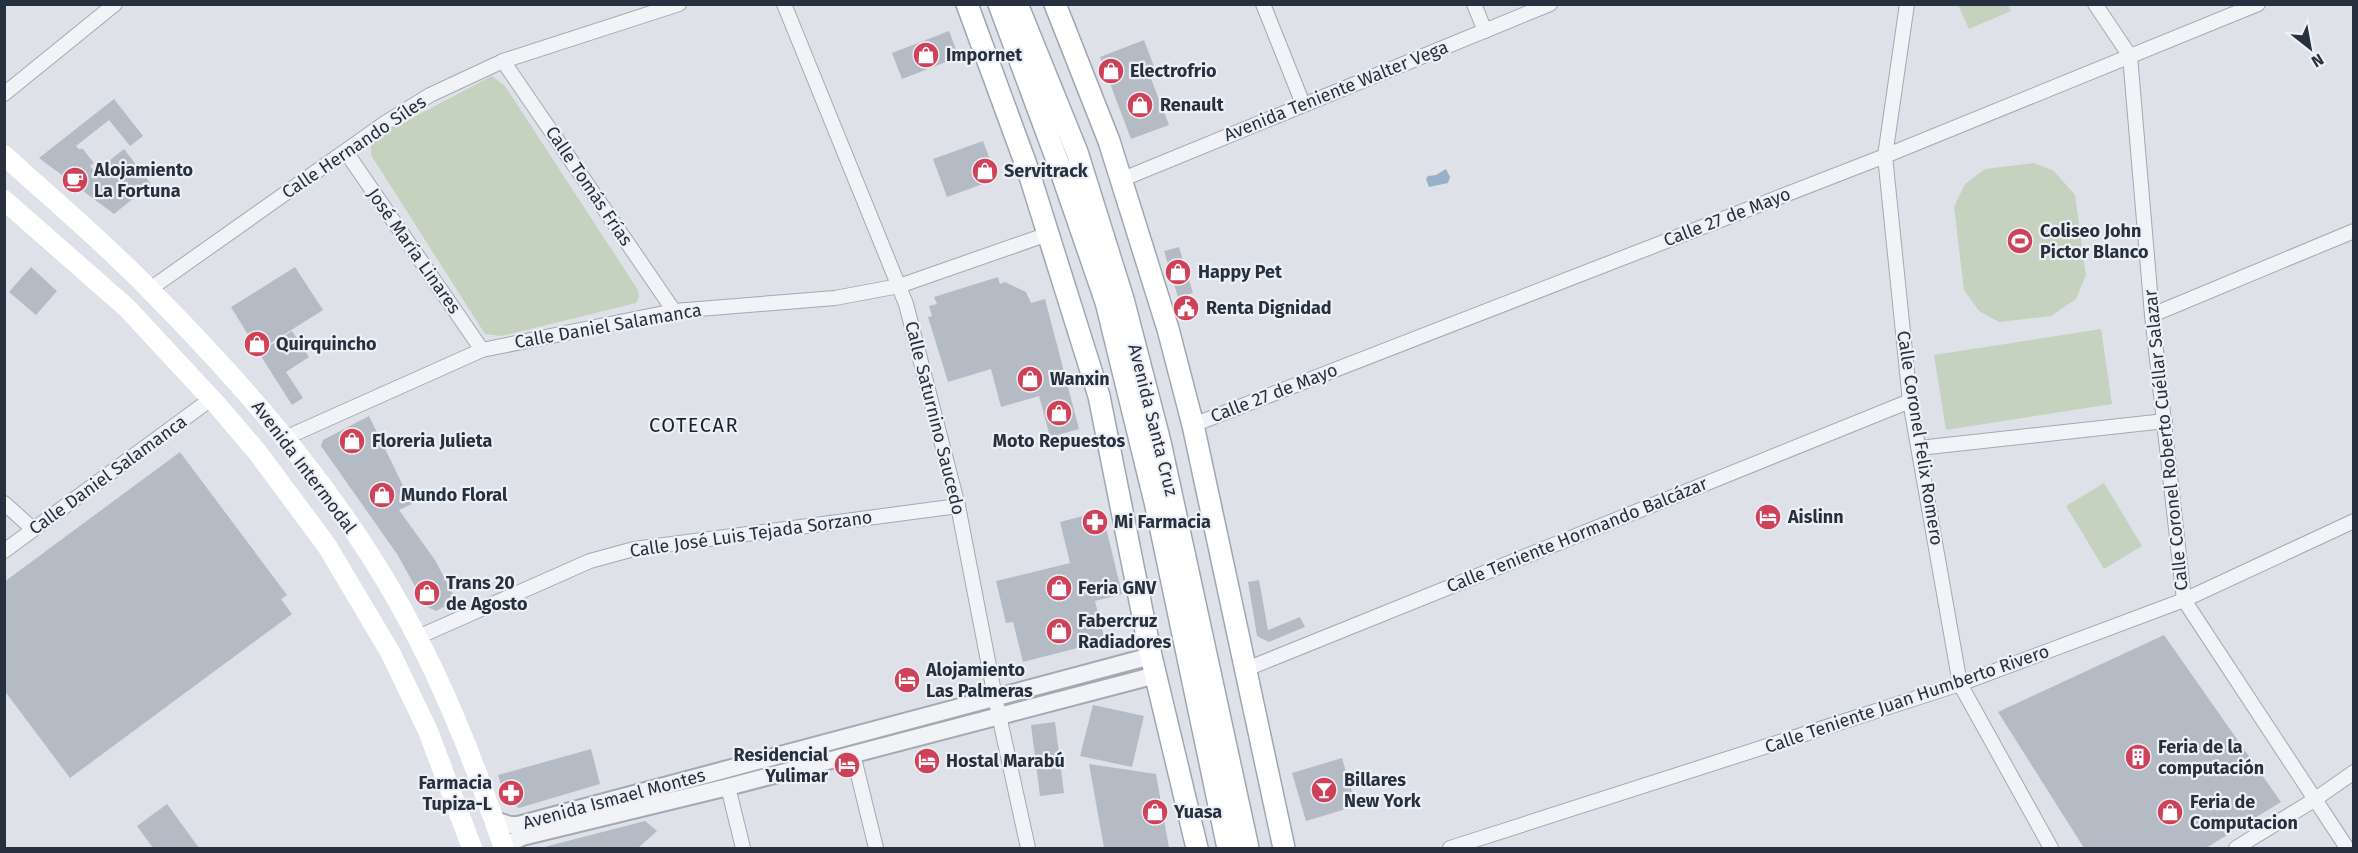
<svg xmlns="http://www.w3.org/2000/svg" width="2358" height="853" font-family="'Fira Sans',sans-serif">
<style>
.green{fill:#c4d2bf}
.water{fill:#98b1c8}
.building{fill:#b5bbc5}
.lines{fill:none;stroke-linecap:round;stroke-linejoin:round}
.minor-casing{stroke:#a3a9b2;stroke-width:16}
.tertiary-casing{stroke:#a3a9b2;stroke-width:20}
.primary-casing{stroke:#9da7b4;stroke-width:24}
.minor{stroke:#f1f3f6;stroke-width:14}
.tertiary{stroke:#f1f3f6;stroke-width:16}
.secondary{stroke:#fff;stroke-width:20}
.primary{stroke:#fff;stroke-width:21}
.labels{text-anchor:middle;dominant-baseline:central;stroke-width:4.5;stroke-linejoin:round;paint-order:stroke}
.poi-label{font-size:18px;font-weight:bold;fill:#27303f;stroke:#edf1f5;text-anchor:start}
.street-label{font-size:18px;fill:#27303f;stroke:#edf1f5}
.neighbourhood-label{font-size:20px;letter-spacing:1.5px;fill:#19212f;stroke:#edf1f5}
</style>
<rect width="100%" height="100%" fill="#dee2e8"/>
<g class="green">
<polygon points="1958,5 2008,5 2011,11 1969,29"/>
<polygon points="492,76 505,86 638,290 639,297 636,303 502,336 485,334 371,155 371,142 376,137"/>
<polygon points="2034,163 2054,171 2075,195 2086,275 2076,299 2051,316 1999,322 1979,311 1964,290 1954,207 1965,184 1985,169"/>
<polygon points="2101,329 2112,404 1946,430 1934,355"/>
<polygon points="2104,483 2142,546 2104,569 2066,506"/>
</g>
<polygon class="water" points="1446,169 1450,177 1448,183 1429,187 1426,179 1428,176 1436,175"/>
<g class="building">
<polygon points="949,31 959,57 902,79 892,53"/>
<polygon points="1144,40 1155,69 1148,71 1169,125 1131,139 1100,57"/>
<polygon points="114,99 143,136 130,146 109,120 76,146 80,150 82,148 94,163 90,166 95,172 124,149 151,184 114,214 39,158"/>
<polygon points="983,141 997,179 947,197 933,159"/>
<polygon points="1179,247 1193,293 1178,297 1164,251"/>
<polygon points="31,267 57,291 36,315 9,292"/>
<polygon points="295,267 323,310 258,351 231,307"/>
<polygon points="998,277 1000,284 1005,282 1026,292 1031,303 1045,299 1079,429 1050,437 1039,396 1001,407 991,369 948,382 928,317 932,316 929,306 937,304 934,297"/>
<polygon points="292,331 309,357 286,372 303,398 292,405 259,353"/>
<polygon points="369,416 412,504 399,510 435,560 456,600 436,611 426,606 397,554 321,446 323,440"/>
<polygon points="180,452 287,595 281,599 292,614 70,778 4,690 4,582"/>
<polygon points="1102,511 1122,594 1095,601 1105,641 1023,662 1013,622 1006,623 996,581 1070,563 1060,522"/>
<polygon points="1259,580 1268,630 1300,617 1305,627 1269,642 1257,636 1248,582"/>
<polygon points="2164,635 2281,802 2206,848 2084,848 1998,712"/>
<polygon points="1093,705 1144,716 1132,767 1080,756"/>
<polygon points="1055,722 1064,793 1040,796 1031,725"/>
<polygon points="591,749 600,784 519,808 506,800 498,775"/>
<polygon points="1342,758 1356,806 1306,821 1292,773"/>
<polygon points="1089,764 1156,774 1169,848 1104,848"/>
<polygon points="167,804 199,848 153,848 137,826"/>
<polygon points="645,821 657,831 638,848 544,848 548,846"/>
</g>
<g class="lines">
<defs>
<g id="minor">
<polyline points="784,4 906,304 958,506 995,697 1028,848"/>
<polyline points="1263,4 1303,104"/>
<polyline points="1474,4 1485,31"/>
<polyline points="1907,4 1885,156 1910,401 1960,684 2051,848"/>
<polyline points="2095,4 2130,56 2152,315 2184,600 2347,848"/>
<polyline points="503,61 674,311"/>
<polyline points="4,94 115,4"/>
<polyline points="346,152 482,350"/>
<polyline points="1123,179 1550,4"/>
<polyline points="150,289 385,123 430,95 503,61 679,4"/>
<polyline points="2152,315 2354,231"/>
<polyline points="1193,425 1885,156 2258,4"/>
<polyline points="285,438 482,350 674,311 835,298 899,286 1048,234"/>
<polyline points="1919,448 2165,421"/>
<polyline points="4,503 33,529"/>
<polyline points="4,551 211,399"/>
<polyline points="418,637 590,561 634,549 958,506"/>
<polyline points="1244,670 1910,401"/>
<polyline points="853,754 876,848"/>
<polyline points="728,787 743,848"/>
<polyline points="1450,848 1960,684 2184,600 2354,521"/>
<polyline points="2236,848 2314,800 2354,772"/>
</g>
<g id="tertiary">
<polyline points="494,820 510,825 518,825 1151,656"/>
<polyline points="506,848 514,841 522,837 728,787 1156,675"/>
</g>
<g id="primary">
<polyline points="967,4 1028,170 1099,396 1151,656 1197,848"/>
<polyline points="999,4 1057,160 1106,302 1156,506 1228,848"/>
<polyline points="1017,4 1077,152 1123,299 1160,442 1248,848"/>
<polyline points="1055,4 1109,141 1168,329 1193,425 1284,848"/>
</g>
</defs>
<use href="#minor" class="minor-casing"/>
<use href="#tertiary" class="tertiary-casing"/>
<use href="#primary" class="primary-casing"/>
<use href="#minor" class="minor"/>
<use href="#tertiary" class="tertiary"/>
<g class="secondary">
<path d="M4,155C53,200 105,243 151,291C253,394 352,508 418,639C453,706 479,777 504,848"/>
<polyline points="4,200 127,308 218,406 258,453 327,546 390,652 428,731 472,848"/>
</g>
<use href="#primary" class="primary"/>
</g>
<defs>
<symbol id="shop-disc" viewBox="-11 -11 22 22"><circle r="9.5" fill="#cf4159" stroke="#edf1f5"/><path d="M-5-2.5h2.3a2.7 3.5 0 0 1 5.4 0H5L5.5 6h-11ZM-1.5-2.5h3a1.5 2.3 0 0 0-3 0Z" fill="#fff"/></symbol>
<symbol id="cafe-disc" viewBox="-11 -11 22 22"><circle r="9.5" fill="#cf4159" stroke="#edf1f5"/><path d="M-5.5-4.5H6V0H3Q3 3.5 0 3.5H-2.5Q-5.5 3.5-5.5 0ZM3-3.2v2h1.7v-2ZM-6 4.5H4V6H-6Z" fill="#fff"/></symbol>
<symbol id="stadium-disc" viewBox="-11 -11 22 22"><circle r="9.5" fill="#cf4159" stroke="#edf1f5"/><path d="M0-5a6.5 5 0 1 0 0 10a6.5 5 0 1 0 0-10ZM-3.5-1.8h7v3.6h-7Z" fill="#fff"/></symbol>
<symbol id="civic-disc" viewBox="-11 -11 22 22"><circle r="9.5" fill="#cf4159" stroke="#edf1f5"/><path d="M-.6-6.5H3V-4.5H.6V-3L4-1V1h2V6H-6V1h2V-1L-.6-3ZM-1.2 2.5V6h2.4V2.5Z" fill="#fff"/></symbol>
<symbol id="hotel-disc" viewBox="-11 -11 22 22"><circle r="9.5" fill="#cf4159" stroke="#edf1f5"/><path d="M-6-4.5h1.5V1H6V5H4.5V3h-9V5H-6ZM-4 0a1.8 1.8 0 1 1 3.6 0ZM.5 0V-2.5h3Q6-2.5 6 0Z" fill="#fff"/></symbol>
<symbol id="pharmacy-disc" viewBox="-11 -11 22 22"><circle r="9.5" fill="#cf4159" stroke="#edf1f5"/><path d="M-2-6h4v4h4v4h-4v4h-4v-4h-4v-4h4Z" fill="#fff"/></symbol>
<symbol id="building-disc" viewBox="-11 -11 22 22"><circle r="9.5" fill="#cf4159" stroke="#edf1f5"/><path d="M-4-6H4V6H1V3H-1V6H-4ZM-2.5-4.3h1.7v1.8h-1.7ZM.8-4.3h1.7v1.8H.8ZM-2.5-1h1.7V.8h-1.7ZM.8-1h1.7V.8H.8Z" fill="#fff"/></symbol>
<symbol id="bar-disc" viewBox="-11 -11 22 22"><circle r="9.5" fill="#cf4159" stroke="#edf1f5"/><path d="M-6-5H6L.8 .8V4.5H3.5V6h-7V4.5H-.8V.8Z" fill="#fff"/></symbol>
</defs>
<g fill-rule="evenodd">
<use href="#shop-disc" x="911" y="40" width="30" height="30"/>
<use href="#shop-disc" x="1096" y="56" width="30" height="30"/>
<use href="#shop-disc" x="1125" y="90" width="30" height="30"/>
<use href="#shop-disc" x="970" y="156" width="30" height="30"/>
<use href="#cafe-disc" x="60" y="165" width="30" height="30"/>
<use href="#stadium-disc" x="2005" y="226" width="30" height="30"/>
<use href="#shop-disc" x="1163" y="257" width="30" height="30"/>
<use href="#civic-disc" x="1171" y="293" width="30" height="30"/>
<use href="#shop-disc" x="242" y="329" width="30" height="30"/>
<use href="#shop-disc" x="1015" y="364" width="30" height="30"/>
<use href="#shop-disc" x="1044" y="398" width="30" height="30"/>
<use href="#shop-disc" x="337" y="426" width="30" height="30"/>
<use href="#shop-disc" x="367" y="480" width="30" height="30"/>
<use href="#hotel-disc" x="1753" y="502" width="30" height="30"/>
<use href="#pharmacy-disc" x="1080" y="507" width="30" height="30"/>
<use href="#shop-disc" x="1044" y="573" width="30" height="30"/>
<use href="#shop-disc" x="412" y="578" width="30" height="30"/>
<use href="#shop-disc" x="1044" y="616" width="30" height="30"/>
<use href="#hotel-disc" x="892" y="665" width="30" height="30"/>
<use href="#building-disc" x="2123" y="742" width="30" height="30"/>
<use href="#hotel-disc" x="912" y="746" width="30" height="30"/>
<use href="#hotel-disc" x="832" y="750" width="30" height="30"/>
<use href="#bar-disc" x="1309" y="775" width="30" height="30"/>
<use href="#pharmacy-disc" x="496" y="778" width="30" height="30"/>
<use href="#shop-disc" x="1140" y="797" width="30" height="30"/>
<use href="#shop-disc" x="2155" y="797" width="30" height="30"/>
</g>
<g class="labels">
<g class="poi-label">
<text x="946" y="55">Impornet</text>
<text x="1130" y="71">Electrofrio</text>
<text x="1160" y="105">Renault</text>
<text x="94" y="170">Alojamiento<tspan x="94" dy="21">La Fortuna</tspan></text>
<text x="1004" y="171">Servitrack</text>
<text x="2040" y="231">Coliseo John<tspan x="2040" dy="21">Pictor Blanco</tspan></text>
<text x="1198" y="272">Happy Pet</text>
<text x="1206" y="308">Renta Dignidad</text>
<text x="276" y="344">Quirquincho</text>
<text x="1050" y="379">Wanxin</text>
<text x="372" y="441">Floreria Julieta</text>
<text x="1059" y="441" text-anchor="middle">Moto Repuestos</text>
<text x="401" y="495">Mundo Floral</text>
<text x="1788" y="517">Aislinn</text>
<text x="1114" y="522">Mi Farmacia</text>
<text x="446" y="583">Trans 20<tspan x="446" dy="21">de Agosto</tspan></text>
<text x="1078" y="588">Feria GNV</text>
<text x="1078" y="621">Fabercruz<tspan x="1078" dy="21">Radiadores</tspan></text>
<text x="926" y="670">Alojamiento<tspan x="926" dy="21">Las Palmeras</tspan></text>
<text x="2158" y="747">Feria de la<tspan x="2158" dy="21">computación</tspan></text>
<text x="828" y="755" text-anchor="end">Residencial<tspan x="828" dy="21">Yulimar</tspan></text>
<text x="946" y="761">Hostal Marabú</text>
<text x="1344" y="780">Billares<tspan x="1344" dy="21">New York</tspan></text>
<text x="492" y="783" text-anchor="end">Farmacia<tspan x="492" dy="21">Tupiza-L</tspan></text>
<text x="2190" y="802">Feria de<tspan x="2190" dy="21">Computacion</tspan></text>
<text x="1174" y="812">Yuasa</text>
</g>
<g class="street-label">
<text transform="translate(1336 91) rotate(-22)">Avenida Teniente Walter Vega</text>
<text transform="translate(354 147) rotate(-34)">Calle Hernando Síles</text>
<text transform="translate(589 186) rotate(56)">Calle Tomás Frías</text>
<text transform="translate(1727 217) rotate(-21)">Calle 27 de Mayo</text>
<text transform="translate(414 251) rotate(55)">José María Linares</text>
<text transform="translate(608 326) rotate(-10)">Calle Daniel Salamanca</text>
<text transform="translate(1274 393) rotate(-21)">Calle 27 de Mayo</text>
<text transform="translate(935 418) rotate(76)">Calle Saturnino Saucedo</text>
<text transform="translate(1153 420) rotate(76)">Avenida Santa Cruz</text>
<text transform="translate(1920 438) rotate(81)">Calle Coronel Felix Romero</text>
<text transform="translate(2166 440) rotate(-96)">Calle Coronel Roberto Cuéllar Salazar</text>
<text transform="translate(304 467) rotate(53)">Avenida Intermodal</text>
<text transform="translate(108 475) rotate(-36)">Calle Daniel Salamanca</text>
<text transform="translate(751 534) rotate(-8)">Calle José Luis Tejada Sorzano</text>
<text transform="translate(1577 535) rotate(-22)">Calle Teniente Hormando Balcázar</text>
<text transform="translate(1907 699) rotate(-19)">Calle Teniente Juan Humberto Rivero</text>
<text transform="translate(614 799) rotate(-15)">Avenida Ismael Montes</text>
</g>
<g class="neighbourhood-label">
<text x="694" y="425">COTECAR</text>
</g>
</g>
<rect width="2358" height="853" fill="none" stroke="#27303f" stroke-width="12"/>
<g transform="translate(2310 48) rotate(149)" stroke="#edf1f5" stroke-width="4.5" paint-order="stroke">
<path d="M0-4.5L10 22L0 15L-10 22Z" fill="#27303f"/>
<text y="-9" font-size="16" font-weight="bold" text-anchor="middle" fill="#27303f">N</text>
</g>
</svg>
